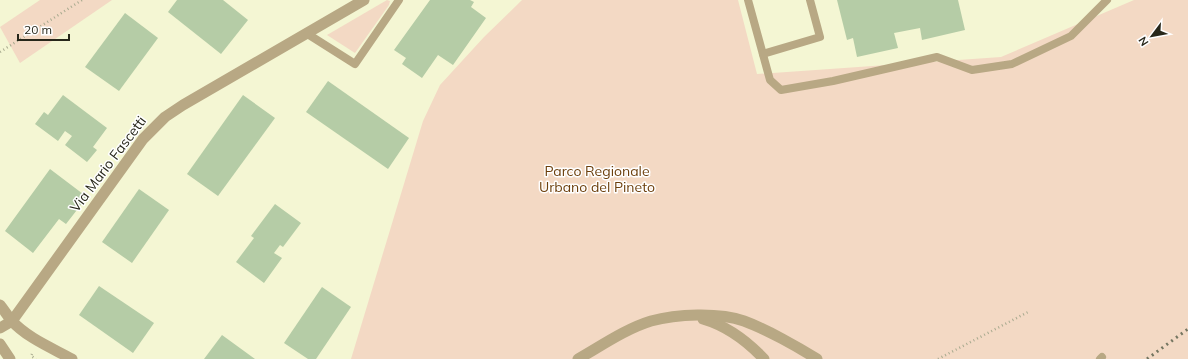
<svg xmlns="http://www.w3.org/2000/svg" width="1188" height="359" font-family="Mulish,sans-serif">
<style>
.green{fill:#f3d9c4}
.building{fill:#b5cca6}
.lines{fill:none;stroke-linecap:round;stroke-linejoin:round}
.path{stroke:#a8aa8f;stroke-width:2.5;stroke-dasharray:1 3;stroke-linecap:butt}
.service{stroke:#b8a884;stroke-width:8}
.minor{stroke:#b8a884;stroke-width:11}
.tertiary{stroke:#b8a884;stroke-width:11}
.rail{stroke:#757661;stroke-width:3;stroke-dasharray:2 4;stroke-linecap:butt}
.labels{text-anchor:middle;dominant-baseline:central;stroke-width:3;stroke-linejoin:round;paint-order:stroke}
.street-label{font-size:14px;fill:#27271a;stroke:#fff}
.park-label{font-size:14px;fill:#6c3f0c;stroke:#fff}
</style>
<rect width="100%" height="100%" fill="#f4f6d3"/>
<g class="green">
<polygon points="40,0 112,0 20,63 0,27"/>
<polygon points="387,0 390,1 389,5 355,53 327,35"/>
<polygon points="522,0 738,0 757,74 1001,57 1134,0 1188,0 1188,359 351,359 423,121 440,85 484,37"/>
</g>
<g class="building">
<polygon points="177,0 223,0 248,20 221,54 168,12"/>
<polygon points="430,0 470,0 474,2 471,7 486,18 453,65 438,55 422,78 402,64 406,58 394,50"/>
<polygon points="837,0 958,0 965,30 922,40 920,28 894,33 898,48 857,57 853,38 847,40"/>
<polygon points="125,13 158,38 119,91 85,67"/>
<polygon points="328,81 409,138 388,169 306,112"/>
<polygon points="63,95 107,128 93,147 97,150 87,162 65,145 72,136 65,131 58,141 35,124 44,112 48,115"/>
<polygon points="243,95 275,118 218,196 187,174"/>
<polygon points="50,169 87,197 66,224 59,219 33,253 5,231"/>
<polygon points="139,189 169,210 132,263 102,242"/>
<polygon points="275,204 301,223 283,247 280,245 274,253 282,258 264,283 236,262 254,238 251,236"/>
<polygon points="99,286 154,323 133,353 79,315"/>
<polygon points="322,287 351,307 316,359 308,359 284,343"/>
<polygon points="222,335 255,359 204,359"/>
</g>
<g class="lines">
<g class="path">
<polyline points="0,52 82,0"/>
<polyline points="32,354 31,356 36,359"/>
<polyline points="938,359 1030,311"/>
</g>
<g class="service">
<polyline points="748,0 770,80 781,90 833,81 937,57 972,70 1012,64 1071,36 1107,0"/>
<polyline points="306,33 355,64 399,0"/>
<polyline points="763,54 820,37 810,0"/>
<polyline points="1100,359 1102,357"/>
</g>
<g class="minor">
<polyline points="0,328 12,321 143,139 165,117 183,105 364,0"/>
<polyline points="0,344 10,359"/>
</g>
<g class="tertiary">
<path d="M0,305C4,310 7,315 11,320C27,338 52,348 72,359"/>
<path d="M703,319C727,326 747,341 764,359"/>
<path d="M578,359C601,346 625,329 651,321C676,314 719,312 744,321C766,329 798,347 817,359"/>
</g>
<polyline class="rail" points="1147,359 1188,329"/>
</g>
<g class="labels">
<g class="street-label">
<text transform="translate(108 164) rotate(-53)">Via Mario Fascetti</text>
</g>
<g class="park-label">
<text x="597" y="171">Parco Regionale<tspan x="597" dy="16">Urbano del Pineto</tspan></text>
</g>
</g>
<g transform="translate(1152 36) rotate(238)" stroke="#ffffff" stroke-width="3" paint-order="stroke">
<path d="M0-3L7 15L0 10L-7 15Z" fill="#27271a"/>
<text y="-6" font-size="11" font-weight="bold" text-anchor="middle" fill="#27271a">N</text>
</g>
<path d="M18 34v6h51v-6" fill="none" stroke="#27271a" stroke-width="2"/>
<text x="24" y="34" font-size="12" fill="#27271a" stroke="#ffffff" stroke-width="3" paint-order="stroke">20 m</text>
</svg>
